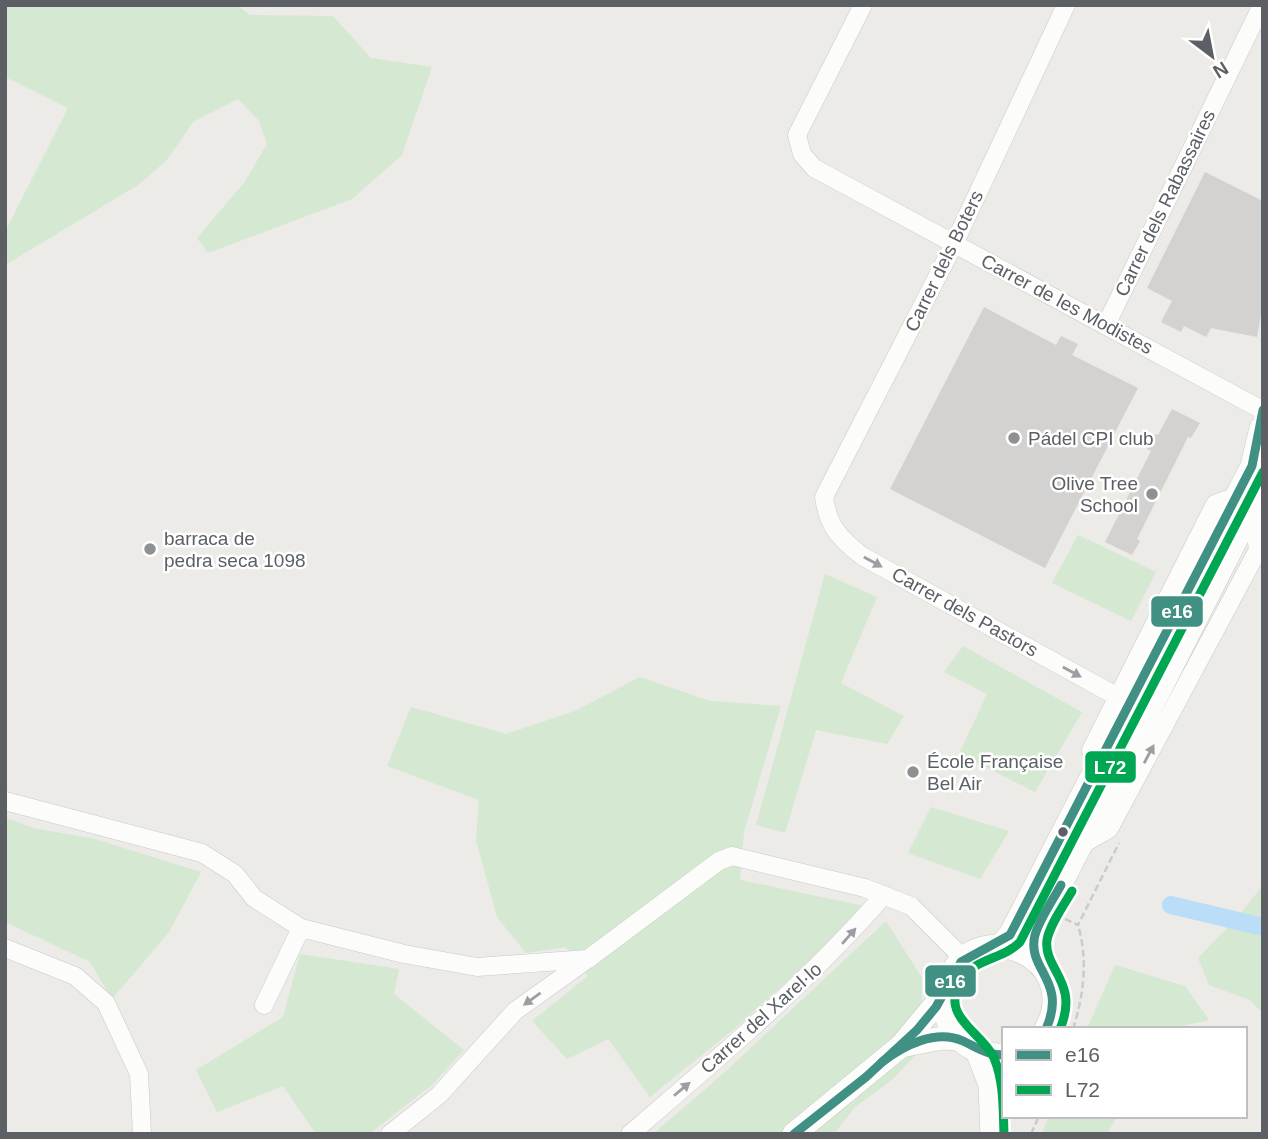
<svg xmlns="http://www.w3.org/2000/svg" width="1268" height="1139" font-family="Arial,sans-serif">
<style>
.green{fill:#d4e8d2}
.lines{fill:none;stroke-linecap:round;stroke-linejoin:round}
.canal{stroke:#baddf8;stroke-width:18}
.building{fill:#d3d2d0}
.minor-casing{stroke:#c9c9c9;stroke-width:19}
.tertiary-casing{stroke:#c9c9c9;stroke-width:24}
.path{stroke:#c8cdca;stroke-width:2.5;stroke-dasharray:7 3.5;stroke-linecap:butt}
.minor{stroke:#fcfcfb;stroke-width:18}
.tertiary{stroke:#fcfcfb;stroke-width:23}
.bus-1-casing{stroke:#fff;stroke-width:14}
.bus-2-casing{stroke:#fff;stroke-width:14}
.bus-1{stroke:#409183;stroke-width:9}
.bus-2{stroke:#00a651;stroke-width:9}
.oneway{fill:#9c9ea1}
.poi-dot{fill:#8e9192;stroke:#fff;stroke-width:2.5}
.bus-dot{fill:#5c6065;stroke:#fff;stroke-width:2.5}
.labels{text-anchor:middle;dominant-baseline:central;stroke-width:5;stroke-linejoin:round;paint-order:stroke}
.street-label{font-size:19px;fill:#5c6065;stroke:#fff}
.poi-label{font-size:19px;fill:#5c6065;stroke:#fff;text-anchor:start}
.line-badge{stroke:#fff;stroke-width:2.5}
.badge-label{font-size:19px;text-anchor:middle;font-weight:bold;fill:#fff}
</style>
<rect width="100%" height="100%" fill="#ecebe7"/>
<g class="green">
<polygon points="5,5 237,5 250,15 333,16 371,58 432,67 402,155 352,199 208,253 197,238 244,183 267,144 259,121 238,99 193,122 167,160 138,185 5,265 5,232 68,108 5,77"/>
<polygon points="1078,535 1156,572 1131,621 1052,583"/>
<polygon points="825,574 877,597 841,683 904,716 887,744 816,730 785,833 756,825"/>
<polygon points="963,646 1082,712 1035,792 959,754 987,694 944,672"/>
<polygon points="640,677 710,701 781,706 744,832 740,880 869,907 734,1029 650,1097 608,1039 567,1059 532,1021 588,976 566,947 526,953 497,917 476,840 479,800 387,766 411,707 506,734 575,711"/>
<polygon points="931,807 1009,831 980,879 908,853"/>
<polygon points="5,817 33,828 95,839 201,872 169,932 112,999 90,962 5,922"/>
<polygon points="1263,885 1263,1014 1250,1000 1209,985 1198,958 1237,918"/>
<polygon points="886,921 922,978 921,1049 893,1079 855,1107 834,1134 653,1134 724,1073"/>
<polygon points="300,954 399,969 394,994 464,1050 432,1085 369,1134 316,1134 283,1086 217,1112 196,1070 283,1017"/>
<polygon points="1115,965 1185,986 1209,1020 1168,1029 1087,1029"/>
<polygon points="1049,1116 1117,1116 1107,1134 1042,1134"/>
</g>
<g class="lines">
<polyline class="canal" points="1171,905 1263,927"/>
</g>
<g class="building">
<polygon points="1205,172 1263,201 1263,303 1257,337 1211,328 1206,337 1184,326 1181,332 1161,322 1172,301 1147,288"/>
<polygon points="984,307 1056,345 1061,336 1078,344 1072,355 1138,388 1045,568 890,489"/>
<polygon points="1172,409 1200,423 1191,438 1188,437 1137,539 1140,541 1132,555 1105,542 1151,451 1147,449 1155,434 1158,435"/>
</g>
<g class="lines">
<defs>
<g id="minor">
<polyline points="863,5 797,135 802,154 814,168 1262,410"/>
<path d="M1066,5L954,244L824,497C828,526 839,538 862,556L1116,696"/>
<polyline points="1106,325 1262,5"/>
<polyline points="1097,766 1091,750 1215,504 1234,497"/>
<polyline points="5,801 202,853 235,874 254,898 301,928 404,954 477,967 588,959 719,861 732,856 865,888 911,906 964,959"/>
<polyline points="1081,845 1109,829 1258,550 1253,508"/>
<polyline points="5,948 75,976 106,1003 139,1074 142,1134"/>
<polyline points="264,1005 301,928"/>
<polyline points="390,1134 439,1095 515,1011 585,961"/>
<path d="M630,1134C719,1058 807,983 884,895"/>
</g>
<g id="tertiary">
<polyline points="1000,946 1010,935 1252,466 1261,428"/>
<polyline points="1035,960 1035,935 1263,487"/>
<polyline points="901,1046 942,1038 960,1039"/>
<polyline points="977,1051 990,1085 992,1134"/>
<path d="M1004,1055C983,1056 964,1048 953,1031C944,1017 942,1000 947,984C971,910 1085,956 1046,1029"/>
<polyline points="794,1134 901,1046 945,993"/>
</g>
</defs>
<use href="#minor" class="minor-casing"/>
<use href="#tertiary" class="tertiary-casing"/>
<g class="path">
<polyline points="1065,919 1078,925 1119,843"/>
<path d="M1073,1029C1084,995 1088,959 1078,925"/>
<polyline points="1031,1134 1039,1116"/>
</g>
<use href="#minor" class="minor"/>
<use href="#tertiary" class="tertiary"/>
<defs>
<g id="bus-1">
<path d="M1046,1029C1068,980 1026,970 1035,935C1040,918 1053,900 1061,885"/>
<path d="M882,1062C904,1045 936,1029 963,1041C978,1048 987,1055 1004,1055"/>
<polyline points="794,1134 866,1077 917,1030 936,1007 961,962 1010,935 1252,466 1263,410"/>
</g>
<g id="bus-2">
<path d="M1060,1029C1080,982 1043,969 1047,940C1050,924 1064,905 1072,891"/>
<path d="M1004,1134C1003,1108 1004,1082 994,1058C982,1031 934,1015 965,975C979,958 1005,958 1020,942L1263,472"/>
</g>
</defs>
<use href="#bus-1" class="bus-1-casing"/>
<use href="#bus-2" class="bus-2-casing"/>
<use href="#bus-1" class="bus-1"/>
<use href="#bus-2" class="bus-2"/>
</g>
<defs><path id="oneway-solid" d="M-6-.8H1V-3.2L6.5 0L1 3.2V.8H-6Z" transform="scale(1.75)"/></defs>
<g class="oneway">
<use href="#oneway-solid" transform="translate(873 562) rotate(29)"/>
<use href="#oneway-solid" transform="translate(1072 672) rotate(29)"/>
<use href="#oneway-solid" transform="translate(1149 754) rotate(-62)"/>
<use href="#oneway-solid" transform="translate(849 936) rotate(-49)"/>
<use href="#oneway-solid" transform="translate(532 999) rotate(144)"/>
<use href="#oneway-solid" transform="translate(682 1089) rotate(-40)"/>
</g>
<g class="poi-dot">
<circle cx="1014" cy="438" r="7"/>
<circle cx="1152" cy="494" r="7"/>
<circle cx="150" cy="549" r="7"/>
<circle cx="913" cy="772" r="7"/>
</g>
<circle class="bus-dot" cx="1063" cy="832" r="6"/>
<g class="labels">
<g class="street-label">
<text transform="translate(1165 203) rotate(-64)">Carrer dels Rabassaires</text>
<text transform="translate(944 261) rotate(-64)">Carrer dels Boters</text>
<text transform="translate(1067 304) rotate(28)">Carrer de les Modistes</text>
<text transform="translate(965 612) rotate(29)">Carrer dels Pastors</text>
<text transform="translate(761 1018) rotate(-42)">Carrer del Xarel·lo</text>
</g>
<g class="poi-label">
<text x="1028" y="438">Pádel CPI club</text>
<text x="1138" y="483" text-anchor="end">Olive Tree<tspan x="1138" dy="22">School</tspan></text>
<text x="164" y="538">barraca de<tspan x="164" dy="22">pedra seca 1098</tspan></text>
<text x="927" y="761">École Française<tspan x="927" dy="22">Bel Air</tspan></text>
</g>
</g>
<g class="line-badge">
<rect x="1150" y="595" width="54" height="33" rx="7" fill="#409183"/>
<rect x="1084" y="750" width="53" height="34" rx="7" fill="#00a651"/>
<rect x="924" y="964" width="53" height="34" rx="7" fill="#409183"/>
</g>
<g class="badge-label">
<text x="1177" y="618">e16</text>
<text x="1110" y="774">L72</text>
<text x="950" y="988">e16</text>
</g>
<rect width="1268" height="1139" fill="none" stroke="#5c6065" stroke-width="14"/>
<rect x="1002" y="1027" width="245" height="91" fill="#ffffff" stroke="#bebfc1" stroke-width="2"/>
<rect x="1016" y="1050" width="35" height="10" fill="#409183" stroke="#bebfc1" stroke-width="2"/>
<text x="1065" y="1062" font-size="21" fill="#5c6065">e16</text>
<rect x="1016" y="1085" width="35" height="10" fill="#00a651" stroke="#bebfc1" stroke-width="2"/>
<text x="1065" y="1097" font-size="21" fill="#5c6065">L72</text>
<g transform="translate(1212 56) rotate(148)" stroke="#ffffff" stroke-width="5" paint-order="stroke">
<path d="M0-5L12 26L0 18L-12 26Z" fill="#5c6065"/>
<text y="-10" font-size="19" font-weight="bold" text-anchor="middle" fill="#5c6065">N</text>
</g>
</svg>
